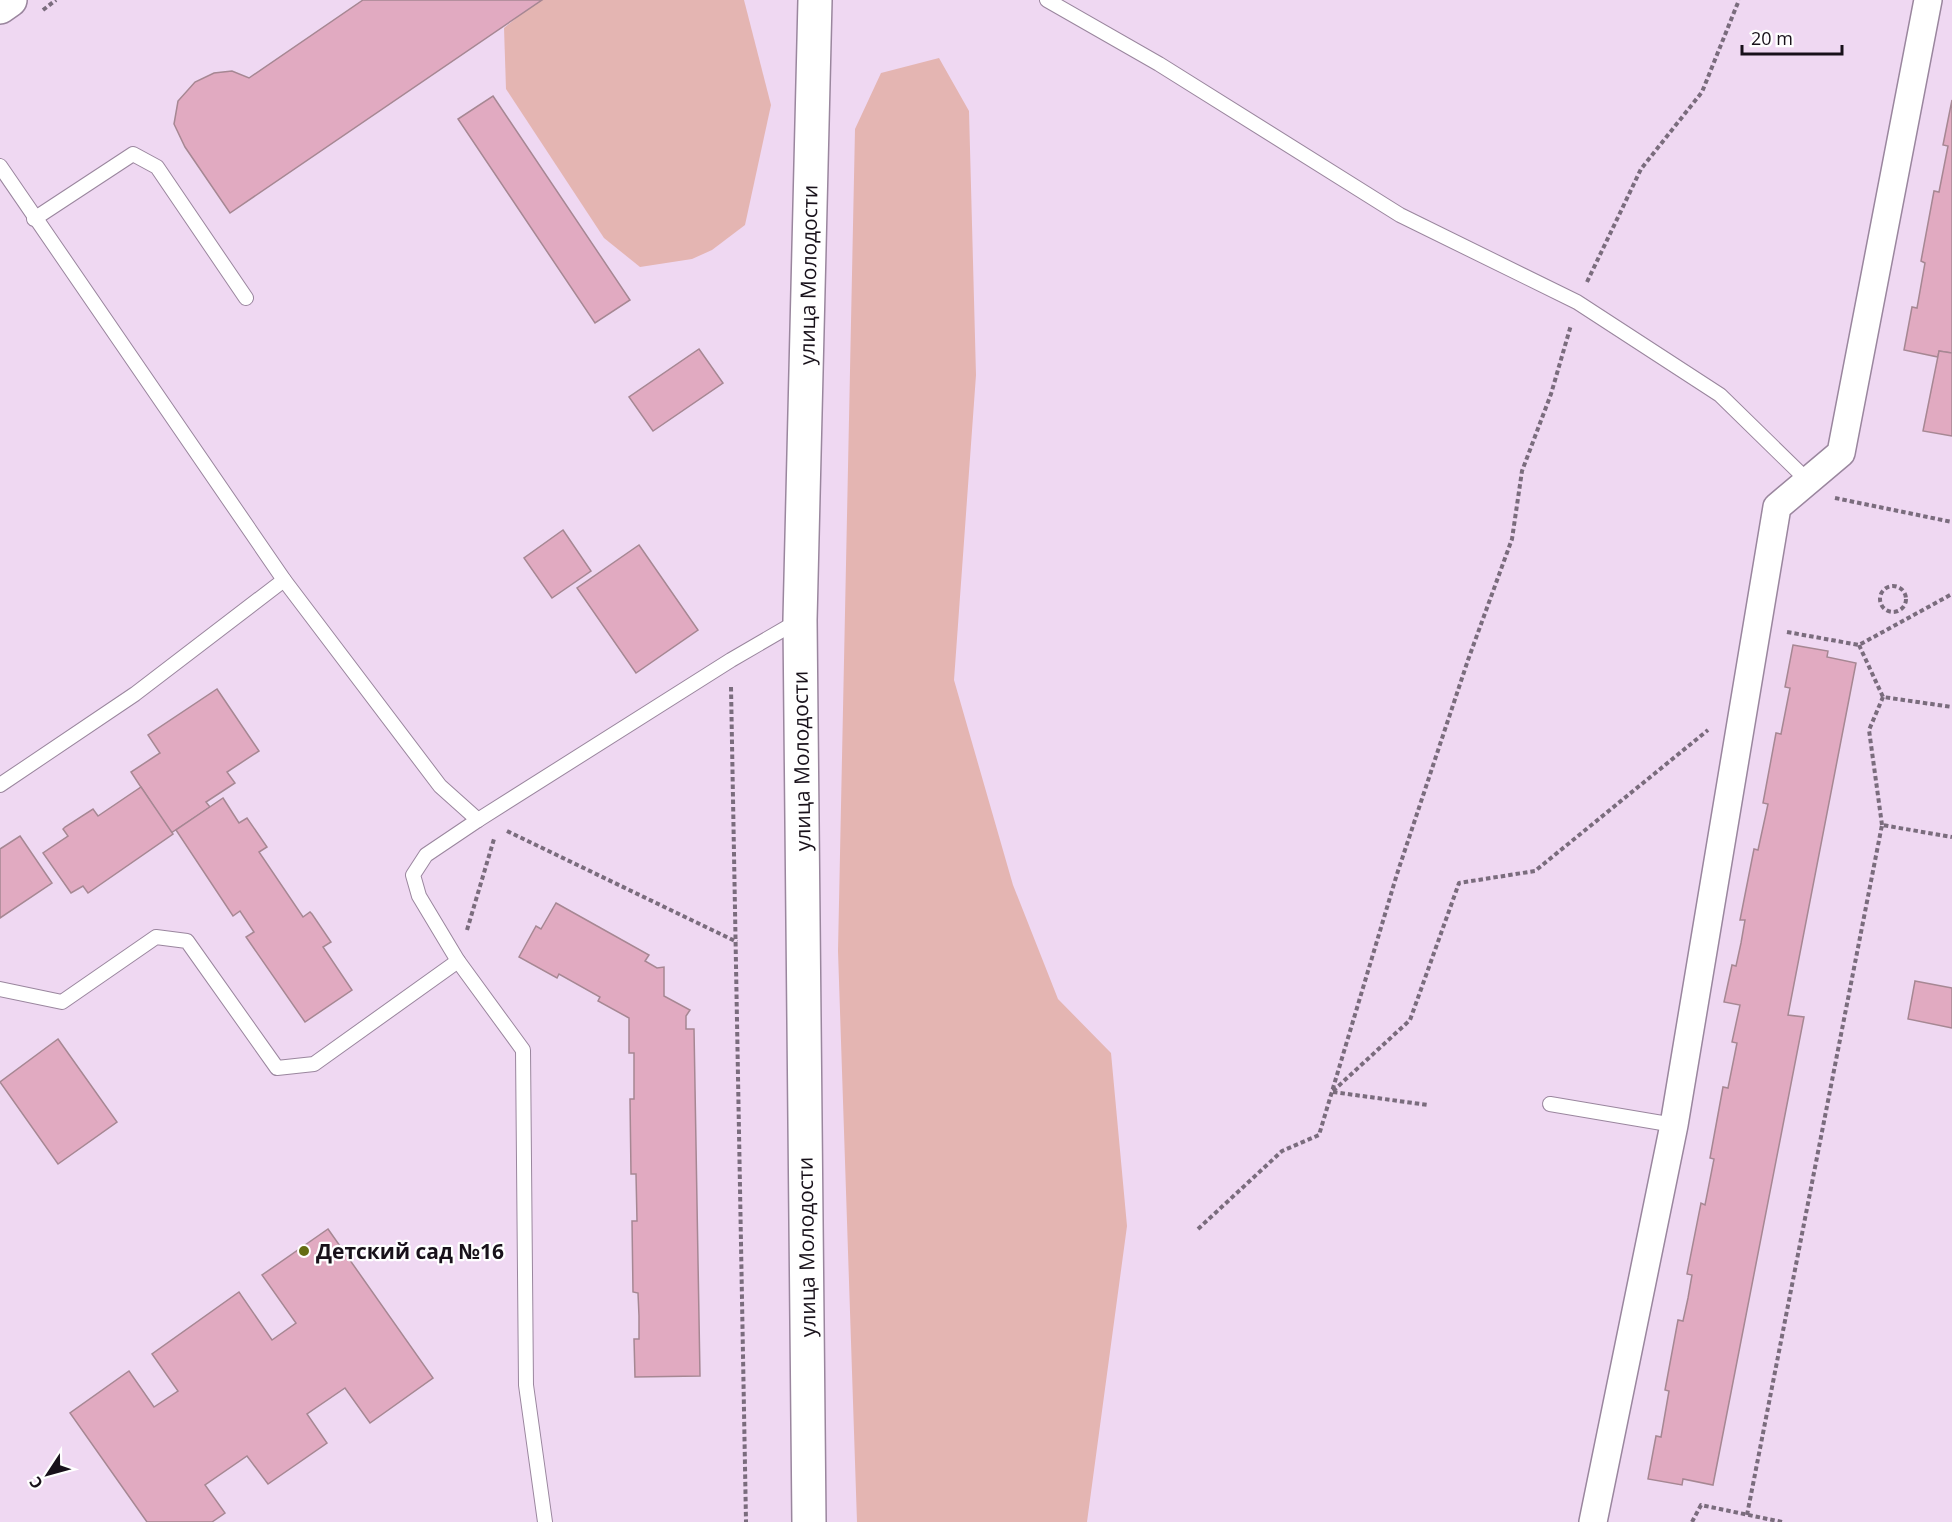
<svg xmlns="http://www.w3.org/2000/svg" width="1952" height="1522" font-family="'Open Sans',sans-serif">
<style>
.green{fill:#e4b5b2}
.building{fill:#e1aac1;stroke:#a68793;stroke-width:1.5}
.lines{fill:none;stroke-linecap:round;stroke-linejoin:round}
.lane-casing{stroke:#9a869e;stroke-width:16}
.street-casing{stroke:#9a869e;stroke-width:30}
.secondary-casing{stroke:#9a869e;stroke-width:36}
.path{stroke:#7a6c7d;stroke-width:4;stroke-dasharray:4.5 3;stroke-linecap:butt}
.lane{stroke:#fff;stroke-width:14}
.street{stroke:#fff;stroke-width:27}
.secondary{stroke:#fff;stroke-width:33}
.poi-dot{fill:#646c12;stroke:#fff;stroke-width:2}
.labels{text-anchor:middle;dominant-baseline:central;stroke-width:4.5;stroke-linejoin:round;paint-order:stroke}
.street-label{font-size:21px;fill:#18111a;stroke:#fff}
.poi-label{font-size:21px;font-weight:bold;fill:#18111a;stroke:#fff;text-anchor:start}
</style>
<rect width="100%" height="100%" fill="#efd8f2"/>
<g class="green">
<polygon points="538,0 744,0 771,105 745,225 712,250 692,259 640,267 604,238 506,89 504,28"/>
<polygon points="939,58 969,111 976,375 954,680 1013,885 1058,999 1111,1053 1127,1226 1087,1522 857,1522 838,951 855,129 881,73"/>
</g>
<g class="building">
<polygon points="363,0 542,0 230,213 185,147 174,124 178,101 195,82 214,73 232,71 249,78"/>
<polygon points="493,96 630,300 595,323 458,119"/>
<polygon points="1952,100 1952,353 1939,351 1938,357 1904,350 1912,307 1917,308 1925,263 1921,261 1934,191 1939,192 1948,146 1943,145"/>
<polygon points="699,349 723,383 653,431 629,397"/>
<polygon points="1939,351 1952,353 1952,436 1923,431"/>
<polygon points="563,530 591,571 552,598 524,558"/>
<polygon points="639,545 698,630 636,673 577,588"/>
<polygon points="1793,645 1828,651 1827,657 1856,663 1788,1015 1804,1017 1713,1485 1683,1479 1682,1485 1648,1479 1656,1436 1661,1437 1669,1391 1665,1390 1678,1320 1683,1321 1688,1298 1692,1275 1687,1274 1701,1203 1705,1205 1714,1159 1710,1158 1723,1087 1728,1088 1737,1043 1732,1042 1740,1005 1724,1002 1732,965 1736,966 1741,943 1745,920 1740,920 1754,849 1758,850 1768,804 1763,803 1776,733 1781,734 1790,688 1785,687"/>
<polygon points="217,689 259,751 227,772 235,783 206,802 210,807 171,833 131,772 160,753 148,735"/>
<polygon points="141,787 173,834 88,893 83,886 71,893 43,853 68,836 63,829 65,827 93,809 98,816"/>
<polygon points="223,798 239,823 247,818 267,847 259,852 303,917 310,912 312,914 331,942 323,947 352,990 305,1022 246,937 254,932 240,911 233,916 176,830"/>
<polygon points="20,836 52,883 0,918 0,849"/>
<polygon points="556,903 649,955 645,961 657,968 664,967 664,996 690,1010 686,1016 686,1029 694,1029 700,1376 635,1377 634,1339 639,1339 639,1316 638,1293 633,1292 632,1221 637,1221 636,1174 631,1174 630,1099 634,1099 634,1053 629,1053 629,1018 598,1001 600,997 559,974 557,978 519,957 536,926 541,929"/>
<polygon points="1915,981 1952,988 1952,1028 1908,1019"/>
<polygon points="58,1039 117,1122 58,1164 0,1082"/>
<polygon points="328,1229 433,1378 370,1423 345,1388 307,1414 327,1443 268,1484 247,1456 205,1485 225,1513 212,1522 147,1522 70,1413 129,1371 154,1407 178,1391 152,1354 239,1292 272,1340 296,1323 262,1275"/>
</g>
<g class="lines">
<defs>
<g id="lane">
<polyline points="1047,0 1159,64 1400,215 1577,302 1720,395 1808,481"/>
<polyline points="0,166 284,580 440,786 478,820"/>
<polyline points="34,219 133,154 157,167 246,298"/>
<polyline points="0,785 135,694 284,580"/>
<polyline points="0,989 62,1002 156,937 187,941 277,1068 314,1064 458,961"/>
<polyline points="1550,1104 1674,1125"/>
<polyline points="545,1522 526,1385 523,1050 458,961 419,896 413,875 426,855 478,820 731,660 798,621"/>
</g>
<polyline id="street" points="1593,1522 1674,1125 1777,507 1841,453 1928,0"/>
<g id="secondary">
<polyline points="0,7 10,0"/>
<polyline points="809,1522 800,620 815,0"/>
</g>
</defs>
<use href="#lane" class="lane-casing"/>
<use href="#street" class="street-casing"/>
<use href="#secondary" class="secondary-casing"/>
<g class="path">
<polyline points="43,10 56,0"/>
<polyline points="1587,282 1641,169 1702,92 1739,0"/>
<polyline points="1835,498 1952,522"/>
<circle cx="1893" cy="599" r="13"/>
<polyline points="1787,632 1859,645 1952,594"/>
<polyline points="1859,645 1883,697 1952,707"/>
<polyline points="731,687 746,1522"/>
<polyline points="1882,825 1869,730 1883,697"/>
<polyline points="507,831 737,942"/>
<polyline points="467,930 494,839"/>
<polyline points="1333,1091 1410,1020 1459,883 1535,871 1708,730"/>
<polyline points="1333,1092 1428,1105"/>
<polyline points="1198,1229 1282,1151 1319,1135 1397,874 1468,660 1512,539 1522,471 1551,394 1571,325"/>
<polyline points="1747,1515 1882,825 1952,837"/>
<polyline points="1692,1522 1701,1505 1782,1522"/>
</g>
<use href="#lane" class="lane"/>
<use href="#street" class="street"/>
<use href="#secondary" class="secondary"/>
</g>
<circle class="poi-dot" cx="304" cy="1251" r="6"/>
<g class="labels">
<g class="street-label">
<text transform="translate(808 275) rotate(-89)">улица Молодости</text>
<text transform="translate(801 761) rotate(-91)">улица Молодости</text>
<text transform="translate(806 1247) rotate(-91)">улица Молодости</text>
</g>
<g class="poi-label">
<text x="316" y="1251">Детский сад №16</text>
</g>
</g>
<g transform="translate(48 1474) rotate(234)" stroke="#ffffff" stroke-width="4.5" paint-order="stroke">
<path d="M0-4.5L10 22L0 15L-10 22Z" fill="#18111a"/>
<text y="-9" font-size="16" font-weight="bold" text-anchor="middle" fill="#18111a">С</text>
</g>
<path d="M1742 45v9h100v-9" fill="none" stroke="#18111a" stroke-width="3"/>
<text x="1751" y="45" font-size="18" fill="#18111a" stroke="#ffffff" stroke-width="4.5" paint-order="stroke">20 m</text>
</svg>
